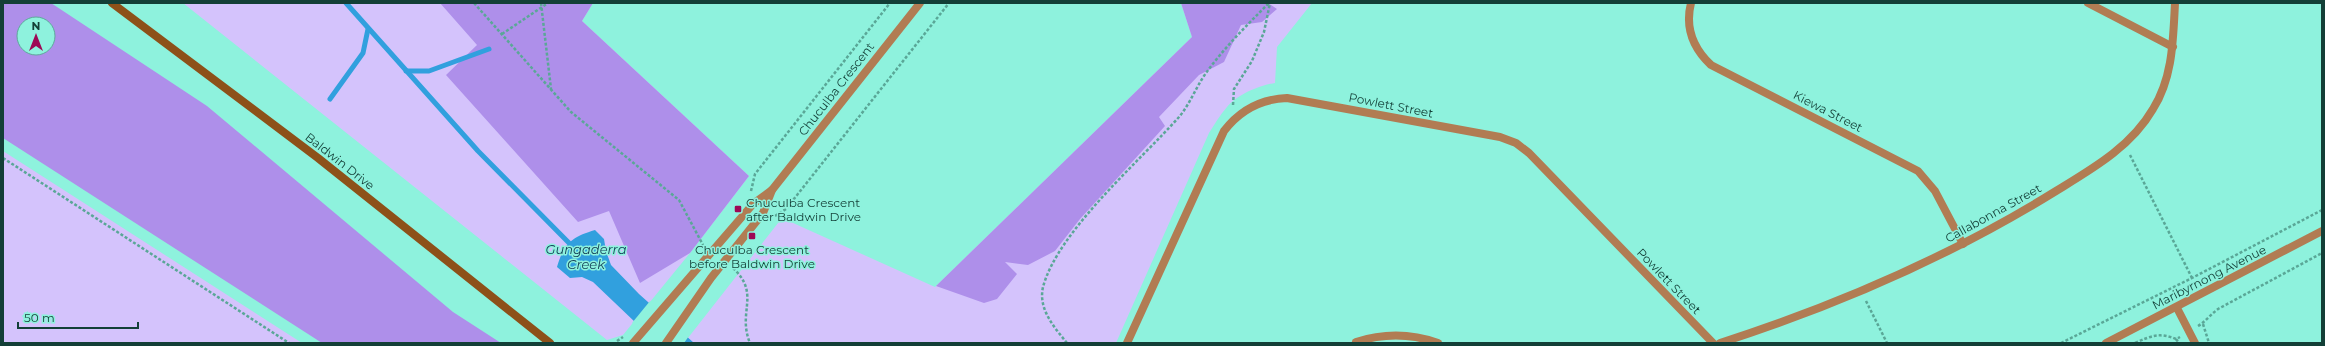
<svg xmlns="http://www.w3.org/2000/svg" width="2325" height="346" font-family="Montserrat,sans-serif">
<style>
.green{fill:#d4c3fc}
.forest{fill:#ae8fea;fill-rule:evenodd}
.water{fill:#31a0de}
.pier{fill:#8ef2dd}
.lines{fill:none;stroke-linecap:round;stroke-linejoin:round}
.stream{stroke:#31a0de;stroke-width:5}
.path{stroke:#5aa797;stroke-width:2.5;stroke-dasharray:3 2;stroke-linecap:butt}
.minor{stroke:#b17c53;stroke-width:8}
.tertiary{stroke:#b17c53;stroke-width:8}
.secondary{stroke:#8d5119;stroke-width:8}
.poi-dot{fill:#9d0955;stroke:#8ef2dd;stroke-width:1.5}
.labels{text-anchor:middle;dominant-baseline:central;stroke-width:3;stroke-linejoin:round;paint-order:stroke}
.street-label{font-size:12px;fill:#133f37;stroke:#8ef2dd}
.poi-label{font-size:12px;fill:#133f37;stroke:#8ef2dd;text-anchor:start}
.water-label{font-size:13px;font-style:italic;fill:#144059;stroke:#8ef2dd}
</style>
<rect width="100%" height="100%" fill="#8ef2dd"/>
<g class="green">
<polygon points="183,3 593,3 582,21 749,176 690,253 623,335 607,340"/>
<path d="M1181,3H1312L1277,47L1275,83C1260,85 1236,95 1227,107C1220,115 1214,125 1209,133L1116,343H684L782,218L935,287L1192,37Z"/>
<polygon points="3,151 302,343 3,343"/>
</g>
<g class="forest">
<path d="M3,3H51L207,106L453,312L501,343H322L3,138ZM24,24H48V48H24Z"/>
<polygon points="440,3 593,3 582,21 749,176 690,253 640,283 609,211 578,222 446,75 477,45"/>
<polygon points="1181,3 1268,3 1277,9 1262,22 1241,25 1224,62 1199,75 1159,117 1165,126 1080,219 1055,251 1028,265 1005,262 1017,274 997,299 984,303 936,286 1192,37"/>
</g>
<path class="water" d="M595,230L604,239L606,251L611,265L639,294L694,343H657L593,282L582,277L570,278L557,267C564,243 572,237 595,230Z"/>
<polygon class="pier" points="650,301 689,336 684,343 654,343 632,323"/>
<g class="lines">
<g class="stream">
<polyline points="346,3 478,151 573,247"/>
<polyline points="406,71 429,71 489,49"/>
<polyline points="330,99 363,53 368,29"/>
</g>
<g class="path">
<polyline points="474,3 571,112 679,200 703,245"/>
<polyline points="541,3 551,89"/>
<polyline points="502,34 548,3"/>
<polyline points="1233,105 1234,89 1252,61 1264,32 1270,3"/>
<polyline points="2130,155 2192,278"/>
<polyline points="3,158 289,343"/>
<polyline points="751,191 755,174 890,3"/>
<polyline points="775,216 786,209 949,3"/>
<path d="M733,268C761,294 737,312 750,343"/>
<polyline points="1866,301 1887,343"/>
<polyline points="2203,324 2209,343"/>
<path d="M2198,326C2205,322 2210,315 2218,309L2322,253"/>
<polyline points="2176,339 2179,343"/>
<polyline points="617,341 623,337"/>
<path d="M1067,343C1054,327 1038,309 1043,287C1058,231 1140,161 1179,117C1190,104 1196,87 1206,73C1224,48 1247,25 1269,3"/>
<polyline points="2061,343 2192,278 2322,210"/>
<path d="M2135,343C2151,336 2159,332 2176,339L2180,337"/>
</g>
<g class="minor">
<path d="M1691,3C1685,27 1693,48 1711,65L1918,171L1935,191L1963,244"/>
<polyline points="2088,3 2173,47"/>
<polyline points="2177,308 2195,343"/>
<path d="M1356,342C1384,333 1410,333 1438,343"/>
<path d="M1127,343L1224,131C1240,110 1261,99 1287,98L1500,137L1516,143L1529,153L1713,343"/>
<path d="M1720,343C1838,305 1951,256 2056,191C2092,169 2131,147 2153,109C2173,77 2173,40 2175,3"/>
</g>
<g class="tertiary">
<polyline points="633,343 753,204 772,190"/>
<polyline points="666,343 711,278 763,213 772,190 920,3"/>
<polyline points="2106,343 2322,231"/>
</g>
<polyline class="secondary" points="112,3 318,158 550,343"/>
</g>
<g class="poi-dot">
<rect x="734" y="205" width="8" height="8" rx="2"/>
<rect x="748" y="232" width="8" height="8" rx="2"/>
</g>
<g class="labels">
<g class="street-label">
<text transform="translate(836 89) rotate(-52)">Chuculba Crescent</text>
<text transform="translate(1391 105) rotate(11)">Powlett Street</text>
<text transform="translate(1828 111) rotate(27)">Kiewa Street</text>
<text transform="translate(340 161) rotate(38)">Baldwin Drive</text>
<text transform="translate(1993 213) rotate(-29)">Callabonna Street</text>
<text transform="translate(2209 277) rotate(-27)">Maribyrnong Avenue</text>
<text transform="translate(1669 281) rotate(46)">Powlett Street</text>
</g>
<g class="poi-label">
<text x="746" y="202">Chuculba Crescent<tspan x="746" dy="14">after Baldwin Drive</tspan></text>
<text x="752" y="249" text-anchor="middle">Chuculba Crescent<tspan x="752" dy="14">before Baldwin Drive</tspan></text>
</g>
<g class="water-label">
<text x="586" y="249">Gungaderra<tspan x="586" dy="15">Creek</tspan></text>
</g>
</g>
<rect width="2325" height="346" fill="none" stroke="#133f37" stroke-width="8"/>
<g transform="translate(36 36)"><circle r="19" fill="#8ef2dd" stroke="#5daa9b"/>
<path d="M0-3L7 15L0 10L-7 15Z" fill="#9d0955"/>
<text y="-6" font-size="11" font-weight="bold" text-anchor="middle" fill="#133f37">N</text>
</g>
<path d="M18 322v6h120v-6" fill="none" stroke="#133f37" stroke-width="2"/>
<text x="24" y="322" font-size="12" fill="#133f37" stroke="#8ef2dd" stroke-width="3" paint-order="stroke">50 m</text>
</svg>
